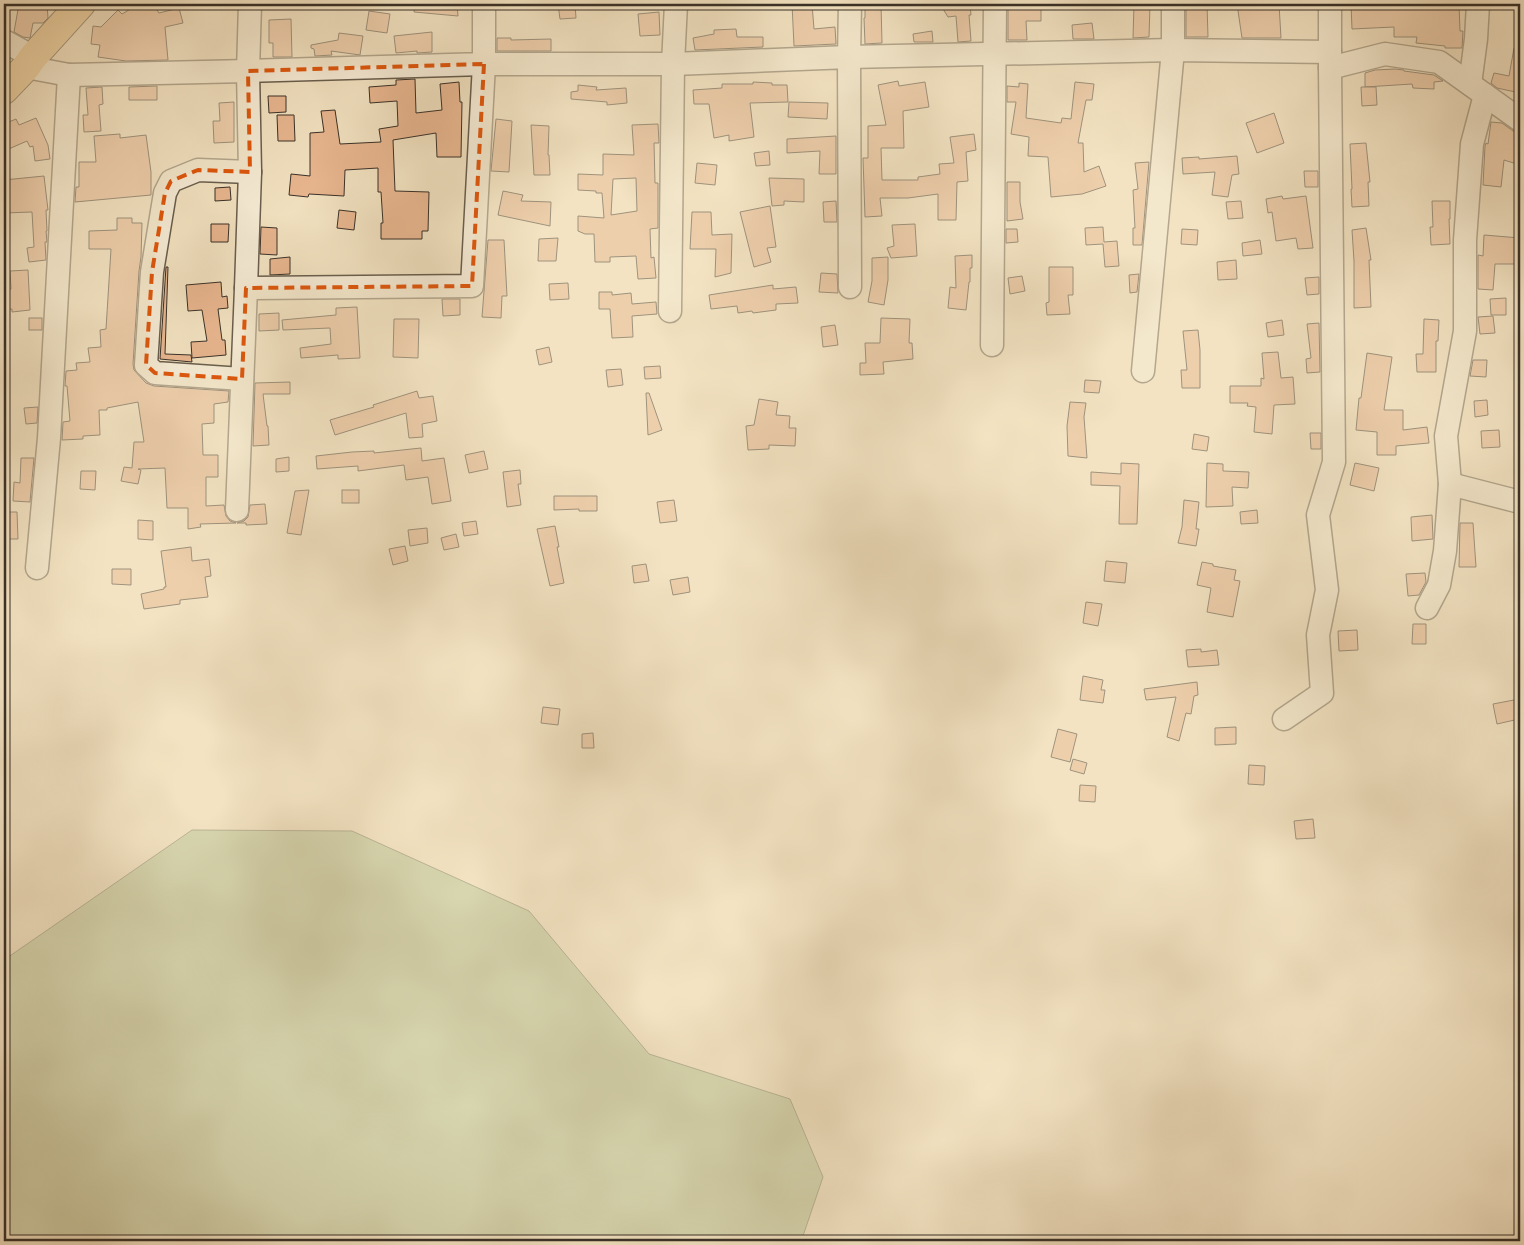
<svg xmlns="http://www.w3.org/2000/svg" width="1524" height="1245" font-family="'IM FELL Great Primer',serif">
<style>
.green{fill:#b5c597;stroke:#777b60}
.building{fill:#e9b790;stroke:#393128;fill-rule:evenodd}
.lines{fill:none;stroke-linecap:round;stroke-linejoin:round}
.minor-casing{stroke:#685e4e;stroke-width:25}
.major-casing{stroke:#393128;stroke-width:30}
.minor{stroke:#f7edd7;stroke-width:22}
.major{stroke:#eac281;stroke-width:28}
.marked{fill:none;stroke:#df570d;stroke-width:4;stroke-dasharray:10 6;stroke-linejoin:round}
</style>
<rect width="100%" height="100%" fill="#f3e3c2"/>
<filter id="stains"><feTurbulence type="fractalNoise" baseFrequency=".004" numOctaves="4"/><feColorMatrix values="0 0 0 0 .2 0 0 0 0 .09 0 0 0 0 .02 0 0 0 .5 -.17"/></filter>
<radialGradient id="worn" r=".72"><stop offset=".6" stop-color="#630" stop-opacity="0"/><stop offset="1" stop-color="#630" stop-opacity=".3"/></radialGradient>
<polygon class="green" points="192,830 352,831 529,911 649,1054 790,1099 823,1177 804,1233 799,1241 4,1241 4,960"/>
<g class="building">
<polygon points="19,4 47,4 48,18 43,23 33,23 30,38 23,37 14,32"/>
<polygon points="139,4 153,4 159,13 179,8 183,23 165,27 168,60 126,61 98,57 100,45 91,44 93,26 101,27 118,10 122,14"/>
<polygon points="415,4 457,4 458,16 414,12"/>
<polygon points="558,4 575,4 576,18 560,19"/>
<polygon points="792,4 812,4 814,29 835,27 836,44 794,46"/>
<polygon points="865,4 881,4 882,43 865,44 864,18 865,18"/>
<polygon points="940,4 970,4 971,15 969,15 971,41 958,42 956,16 948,17"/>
<polygon points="1008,4 1041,4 1041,21 1026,21 1027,40 1008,40"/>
<polygon points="1134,4 1150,4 1149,37 1133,38"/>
<polygon points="1186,4 1207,4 1208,37 1186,37"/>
<polygon points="1237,4 1279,4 1281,38 1242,38"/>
<polygon points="1351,4 1370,4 1370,9 1394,8 1394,4 1412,4 1412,7 1459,5 1460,31 1463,31 1462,48 1445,48 1445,46 1416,43 1417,37 1394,37 1394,27 1352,29"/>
<polygon points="369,11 390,14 387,33 366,30"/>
<polygon points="659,12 660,35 640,36 638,14"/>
<polygon points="291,19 292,57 273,57 273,43 269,43 269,20"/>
<polygon points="1092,23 1094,39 1073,39 1072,25"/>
<polygon points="736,29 737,37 763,37 763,47 695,50 693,38 714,34 714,30"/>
<polygon points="932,31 933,42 914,42 913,34"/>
<polygon points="432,32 432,52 417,53 417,51 396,53 394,36"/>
<polygon points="339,33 363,36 360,55 331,51 332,55 315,56 314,49 311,48 311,45 338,40"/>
<polygon points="497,38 511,38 511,40 551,39 551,51 497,51"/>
<polygon points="1514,48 1520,48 1520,93 1497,88 1491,83 1494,73 1509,76"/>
<polygon points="1395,69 1404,70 1404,71 1434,75 1443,81 1434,82 1434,89 1413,88 1412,84 1365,87 1365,73 1375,70"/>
<polygon points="415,79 416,113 442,110 440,84 459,82 460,102 462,102 461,157 437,157 436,133 393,140 395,191 429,192 428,231 422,231 422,239 381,239 381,223 383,223 381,192 378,192 378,168 345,170 344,196 309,194 308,197 289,195 291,174 310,176 310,133 324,132 321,111 335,110 340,144 381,142 379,129 398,126 397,101 370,103 369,87 396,85 396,80"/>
<polygon points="898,81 899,86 925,82 929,107 903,111 904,148 881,148 882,180 918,180 918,177 940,174 939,164 954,163 950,137 974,134 976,150 966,152 968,181 957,182 956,220 938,220 938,194 908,198 880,198 882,216 865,217 863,158 868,158 868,126 886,125 878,85"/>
<polygon points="753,82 772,83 772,85 787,85 788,102 750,103 754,137 729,141 729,135 714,138 709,104 694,104 693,90 722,88 722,84 753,84"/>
<polygon points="1075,82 1094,84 1092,100 1086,100 1078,143 1083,143 1084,172 1099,166 1106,186 1082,194 1051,197 1048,157 1028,156 1029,137 1011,134 1016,102 1007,102 1007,86 1019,87 1019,83 1028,84 1026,118 1061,123 1062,118 1071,119"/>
<polygon points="578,85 597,87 596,90 626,88 627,103 607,105 607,102 571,99 571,92 578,91"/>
<polygon points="157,86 157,100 129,100 129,87"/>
<polygon points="102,87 103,104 99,105 101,131 84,132 83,115 88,115 86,88"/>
<polygon points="1361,87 1376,87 1377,105 1362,106"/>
<polygon points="268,96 286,96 286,112 269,113"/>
<polygon points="234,102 234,142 214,143 213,121 220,121 219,103"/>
<polygon points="789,102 828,103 827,119 788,117"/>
<polygon points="1274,113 1284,143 1257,153 1246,123"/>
<polygon points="277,115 294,115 295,141 278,141"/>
<polygon points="36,118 48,145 50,159 35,161 33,146 30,147 27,141 4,151 4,124 16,119 19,125"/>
<polygon points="496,119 512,121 509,172 491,171"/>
<polygon points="1491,122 1502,123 1513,131 1520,133 1520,165 1504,160 1501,187 1483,185 1485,146 1486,143 1488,144"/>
<path d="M658,124L659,143H654L655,183H658V228L650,229L651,258L654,257L656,278L638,279L636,256L610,257V262H595L594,234H585L578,231V216L604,218L602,193H596V191L578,190V174L603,175V154L634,155L632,125ZM636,178L637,211L611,215L613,179Z"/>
<polygon points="531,125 549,126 548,155 549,155 550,175 534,175"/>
<polygon points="120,134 120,138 146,135 151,172 151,195 75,202 76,187 79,187 79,162 96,162 94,136"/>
<polygon points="836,136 836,174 819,174 820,151 787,153 787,139"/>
<polygon points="1366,143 1370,182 1368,182 1369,206 1352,207 1351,189 1352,189 1350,144"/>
<polygon points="769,151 770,165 756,166 754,153"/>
<polygon points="1237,156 1239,174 1232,175 1228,197 1212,195 1215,172 1183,174 1182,158 1199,157 1199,159"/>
<polygon points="1149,162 1142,245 1133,245 1133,228 1135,228 1133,190 1138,189 1135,163"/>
<polygon points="697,163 717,165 715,185 695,183"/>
<polygon points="1304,171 1318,171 1318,187 1305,187"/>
<polygon points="44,176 48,210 46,210 47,231 46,231 47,242 45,242 46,260 29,262 27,248 34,247 32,212 4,213 4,180"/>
<polygon points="769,178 804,179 804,202 784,201 784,205 772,206"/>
<polygon points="1007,182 1020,182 1020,202 1023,219 1007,221"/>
<polygon points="230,187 231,200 215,201 215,188"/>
<polygon points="503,191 523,195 521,201 551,202 550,226 498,215"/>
<polygon points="1282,196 1283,199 1306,196 1313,248 1298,249 1296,238 1276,241 1272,212 1268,213 1266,199"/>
<polygon points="836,201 837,222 824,222 823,202"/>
<polygon points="1241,201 1243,218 1228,219 1226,202"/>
<polygon points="1432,201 1450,201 1450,219 1449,219 1450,244 1431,245 1430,227 1433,227"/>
<polygon points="770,206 776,247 767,248 771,262 754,267 740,212"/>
<polygon points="339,210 356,212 354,230 337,228"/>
<polygon points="692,212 711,212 712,235 732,234 731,273 715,277 716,249 690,249"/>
<polygon points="117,218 132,218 132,223 142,223 141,257 139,271 133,364 134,370 146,383 154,386 229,391 228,402 214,404 214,423 202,424 203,455 218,455 218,477 206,477 206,506 224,505 226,516 230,521 236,523 200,524 201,527 188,529 188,508 167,508 165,468 138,469 141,470 138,484 121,481 124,467 132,468 134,442 144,442 138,402 107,408 107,410 99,410 100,435 83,436 83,439 62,440 63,422 70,421 67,386 65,386 66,371 77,370 76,363 90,362 88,348 101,347 100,330 106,329 111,249 89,249 89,231 117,230"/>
<polygon points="211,224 229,224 228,242 211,242"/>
<polygon points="915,224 917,256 891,258 887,248 894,246 892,225"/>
<polygon points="261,227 277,228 277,255 260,254"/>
<polygon points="1103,227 1104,242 1117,241 1119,266 1105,267 1103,244 1086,245 1085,228"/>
<polygon points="1366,228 1371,260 1369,260 1371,307 1354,308 1354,261 1352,230"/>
<polygon points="1006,229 1017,229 1018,242 1006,243"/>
<polygon points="1182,229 1198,230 1197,245 1181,244"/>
<polygon points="1484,235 1520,238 1520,264 1495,264 1493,290 1478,289 1478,255 1483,256"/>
<polygon points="558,238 556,261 538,261 539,239"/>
<polygon points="488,240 504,240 507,296 502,296 501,318 482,317"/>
<polygon points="1260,240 1262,254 1243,256 1242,243"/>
<polygon points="972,255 972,268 970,268 970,282 969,282 966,310 948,308 950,287 956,288 955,256"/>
<polygon points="290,257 290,274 270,275 270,259"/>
<polygon points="888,257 888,280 884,305 868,302 872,281 872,258"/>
<polygon points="1236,260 1237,279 1218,280 1217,262"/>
<polygon points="166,267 168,267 165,354 191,355 192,362 160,359"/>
<polygon points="1049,267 1073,267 1073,295 1068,295 1070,314 1047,315 1046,303 1049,302"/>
<polygon points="28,270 30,310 12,312 12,309 4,310 4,290 11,289 10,271"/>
<polygon points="821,273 837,274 838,293 819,292"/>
<polygon points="1139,274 1137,292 1130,293 1129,275"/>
<polygon points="1022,276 1025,291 1010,294 1008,278"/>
<polygon points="1319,277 1319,294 1307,295 1305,278"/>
<polygon points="221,282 222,297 227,296 228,308 218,309 222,340 225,340 226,355 192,358 191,342 207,341 202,310 188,311 186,285"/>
<polygon points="568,283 569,299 550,300 549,284"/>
<polygon points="773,285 773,289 796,287 798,303 776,304 776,310 753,313 752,311 738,313 737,306 711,309 709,295"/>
<polygon points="599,292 612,292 612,295 631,293 632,304 656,302 657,314 632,316 633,337 612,338 610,309 599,309"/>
<polygon points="1506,298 1506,315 1491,315 1490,299"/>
<polygon points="442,299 460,299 460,315 443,316"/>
<polygon points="357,307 360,358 338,359 338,355 301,358 300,348 331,344 330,328 283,330 282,320 336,315 336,308"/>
<polygon points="279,313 279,330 259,331 259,314"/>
<polygon points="1493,316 1495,333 1480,334 1478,317"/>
<rect x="29" y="318" width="13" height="12"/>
<polygon points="881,318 910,319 909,343 912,343 913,359 883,362 884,374 860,375 860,363 866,363 865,343 880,343"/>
<polygon points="394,319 419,319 418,358 393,357"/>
<polygon points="1424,319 1439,320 1438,341 1436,341 1436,372 1417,372 1416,354 1423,354"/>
<polygon points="1282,320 1284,335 1268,337 1266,323"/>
<polygon points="1319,323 1320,372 1307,373 1306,359 1311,358 1307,324"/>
<polygon points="835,325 838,345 823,347 821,327"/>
<polygon points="1198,330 1200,350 1200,388 1182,388 1181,370 1187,370 1183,331"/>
<polygon points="549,347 552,362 539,365 536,350"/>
<polygon points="1278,352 1281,378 1293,377 1295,404 1274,405 1272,434 1254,432 1256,407 1247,406 1248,403 1230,403 1230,386 1261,386 1261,378 1264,379 1262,353"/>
<polygon points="1367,353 1392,357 1384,410 1403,410 1403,430 1427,427 1429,443 1396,446 1396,455 1377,455 1377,432 1356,430 1359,398 1361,398"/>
<polygon points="1473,360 1487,360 1486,377 1470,376"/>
<polygon points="660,366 661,378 645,379 644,367"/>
<polygon points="621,369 623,385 608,387 606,370"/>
<polygon points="1085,380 1101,381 1099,393 1084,392"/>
<polygon points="290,382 290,394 263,394 267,426 268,426 269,445 253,446 255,383"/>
<polygon points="417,391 419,398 433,396 437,421 422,424 423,437 409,438 406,413 335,435 330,420 374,407 373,405"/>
<polygon points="646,393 649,393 662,430 648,435"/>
<polygon points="759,399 778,402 776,415 790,416 789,428 796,428 795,446 769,445 769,449 748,450 746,426 754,425"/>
<polygon points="1487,400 1488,415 1475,417 1474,401"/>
<polygon points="1070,402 1086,403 1084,417 1087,458 1068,456 1067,426"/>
<polygon points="38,407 37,423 26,424 24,408"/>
<polygon points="1499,430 1500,447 1482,448 1481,431"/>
<polygon points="1310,433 1321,433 1321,449 1311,449"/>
<polygon points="1194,434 1209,437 1207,451 1192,449"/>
<polygon points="421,448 422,461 444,458 451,501 432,504 428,477 406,480 404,465 358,471 358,466 317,469 316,456 352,452 374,451 374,453"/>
<polygon points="484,451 488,469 469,473 465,455"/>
<polygon points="289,457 289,471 276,472 276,459"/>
<polygon points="21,458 34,458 30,502 13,501 14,482 20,483"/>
<polygon points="1121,463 1139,464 1137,524 1119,524 1120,486 1091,485 1091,472 1121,474"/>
<polygon points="1207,463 1223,464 1223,471 1249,472 1248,488 1232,487 1233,506 1206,507"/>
<polygon points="1355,463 1379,468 1374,491 1350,485"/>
<polygon points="520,470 521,484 518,484 521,505 507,507 503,472"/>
<polygon points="81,471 96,471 95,490 80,489"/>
<polygon points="309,490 301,535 287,533 295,491"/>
<rect x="342" y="490" width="17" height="13"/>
<polygon points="554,496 597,496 597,511 579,511 579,509 554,510"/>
<polygon points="674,500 677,521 660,523 657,502"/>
<polygon points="1184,500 1199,502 1196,529 1199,529 1196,546 1178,543 1182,527"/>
<polygon points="265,504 267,524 246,525 246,523 237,523 244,521 248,517 250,505"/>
<polygon points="1257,510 1258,523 1241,524 1240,512"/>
<polygon points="4,512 17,512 18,539 4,539"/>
<polygon points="1432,515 1433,539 1412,541 1411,517"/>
<polygon points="138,520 153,521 153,540 138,539"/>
<polygon points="476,521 478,534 464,536 462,523"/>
<polygon points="1460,523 1473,523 1476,567 1459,567"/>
<polygon points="555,526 559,547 557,547 564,583 550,586 537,529"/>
<polygon points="427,528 428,543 410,546 408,530"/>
<polygon points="456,534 459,547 444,550 441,538"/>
<polygon points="405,546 408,561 393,565 389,549"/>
<polygon points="191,547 192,561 209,559 211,576 205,577 208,597 180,600 180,604 144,609 141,594 164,589 164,587 166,587 161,551"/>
<polygon points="1106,561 1127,563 1125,583 1104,581"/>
<polygon points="1202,562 1213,564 1213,566 1236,570 1234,580 1240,581 1233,617 1207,612 1211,588 1197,585"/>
<polygon points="646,564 649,581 634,583 632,566"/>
<polygon points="112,569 131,569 131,585 112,584"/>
<polygon points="1425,573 1426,582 1419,595 1408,596 1406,574"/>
<polygon points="688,577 690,592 673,595 670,580"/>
<polygon points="1086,602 1102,604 1098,626 1083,623"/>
<polygon points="1413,624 1426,624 1426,644 1412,644"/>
<polygon points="1357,630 1358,650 1339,651 1338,631"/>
<polygon points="1201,649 1201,652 1217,650 1219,665 1188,667 1186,650"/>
<polygon points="1083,676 1103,680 1101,690 1105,690 1103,703 1080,700"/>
<polygon points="1197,682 1198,695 1194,696 1191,714 1186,713 1179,741 1167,737 1176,697 1146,700 1144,689"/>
<polygon points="1514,700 1519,719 1497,724 1493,704"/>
<polygon points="543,707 560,709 558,725 541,723"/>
<polygon points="1236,727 1236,744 1215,745 1215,728"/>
<polygon points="1058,729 1077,734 1070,762 1051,757"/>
<polygon points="593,733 594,748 582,748 582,734"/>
<polygon points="1073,759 1087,763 1084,774 1070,770"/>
<polygon points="1249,765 1265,766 1264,785 1248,784"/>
<polygon points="1080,785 1096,786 1095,802 1079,801"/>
<polygon points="1313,819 1315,838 1296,839 1294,821"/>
</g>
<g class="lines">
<defs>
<g id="minor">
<polyline points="250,4 248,71 250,172 246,288 472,286 484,64 673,64 849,57 850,287"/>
<polyline points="850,4 849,57 1173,50 1330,52"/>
<polyline points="1330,4 1330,68 1385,54 1439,62 1520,120"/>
<polyline points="4,41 33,57"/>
<polyline points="26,67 69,75 248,71 484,64 484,4"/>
<polyline points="1470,84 1476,39 1478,4"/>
<polyline points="670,311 673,64 676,4"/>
<polyline points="992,345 995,4"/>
<polyline points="1143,371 1173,50 1173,4"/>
<polyline points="242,379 155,373 146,365 152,272 165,193 171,181 198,170 250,172"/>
<polyline points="1450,484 1520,502"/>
<polyline points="237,510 246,288"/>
<polyline points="37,568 49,438 69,75"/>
<polyline points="1427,608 1439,585 1445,551 1450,484 1446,436 1465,331 1465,240 1472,144 1485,95"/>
<polyline points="1284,719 1322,693 1318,635 1327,590 1318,515 1334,462 1330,68"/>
</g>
<polyline id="major" points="4,90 26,67 33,57 81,4"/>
</defs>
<use href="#minor" class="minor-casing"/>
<use href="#major" class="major-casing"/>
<use href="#minor" class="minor"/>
<use href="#major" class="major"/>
</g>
<path d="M0 0H1524V1245H0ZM484,64L472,286L246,288L242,379L155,373L146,365L152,272L165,193L171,181L198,170L250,172L248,71Z" fill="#f3e3c2" fill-opacity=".55" fill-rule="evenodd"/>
<path class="marked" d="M484,64L472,286L246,288L242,379L155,373L146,365L152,272L165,193L171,181L198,170L250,172L248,71Z"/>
<rect width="1524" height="1245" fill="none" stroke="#f3e3c2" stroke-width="20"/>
<rect x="5" y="5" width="1514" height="1235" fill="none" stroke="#393128" stroke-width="2.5"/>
<rect x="10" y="10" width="1504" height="1225" fill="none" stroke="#393128"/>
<rect width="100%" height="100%" filter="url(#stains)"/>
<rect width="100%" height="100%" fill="url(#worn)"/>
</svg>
